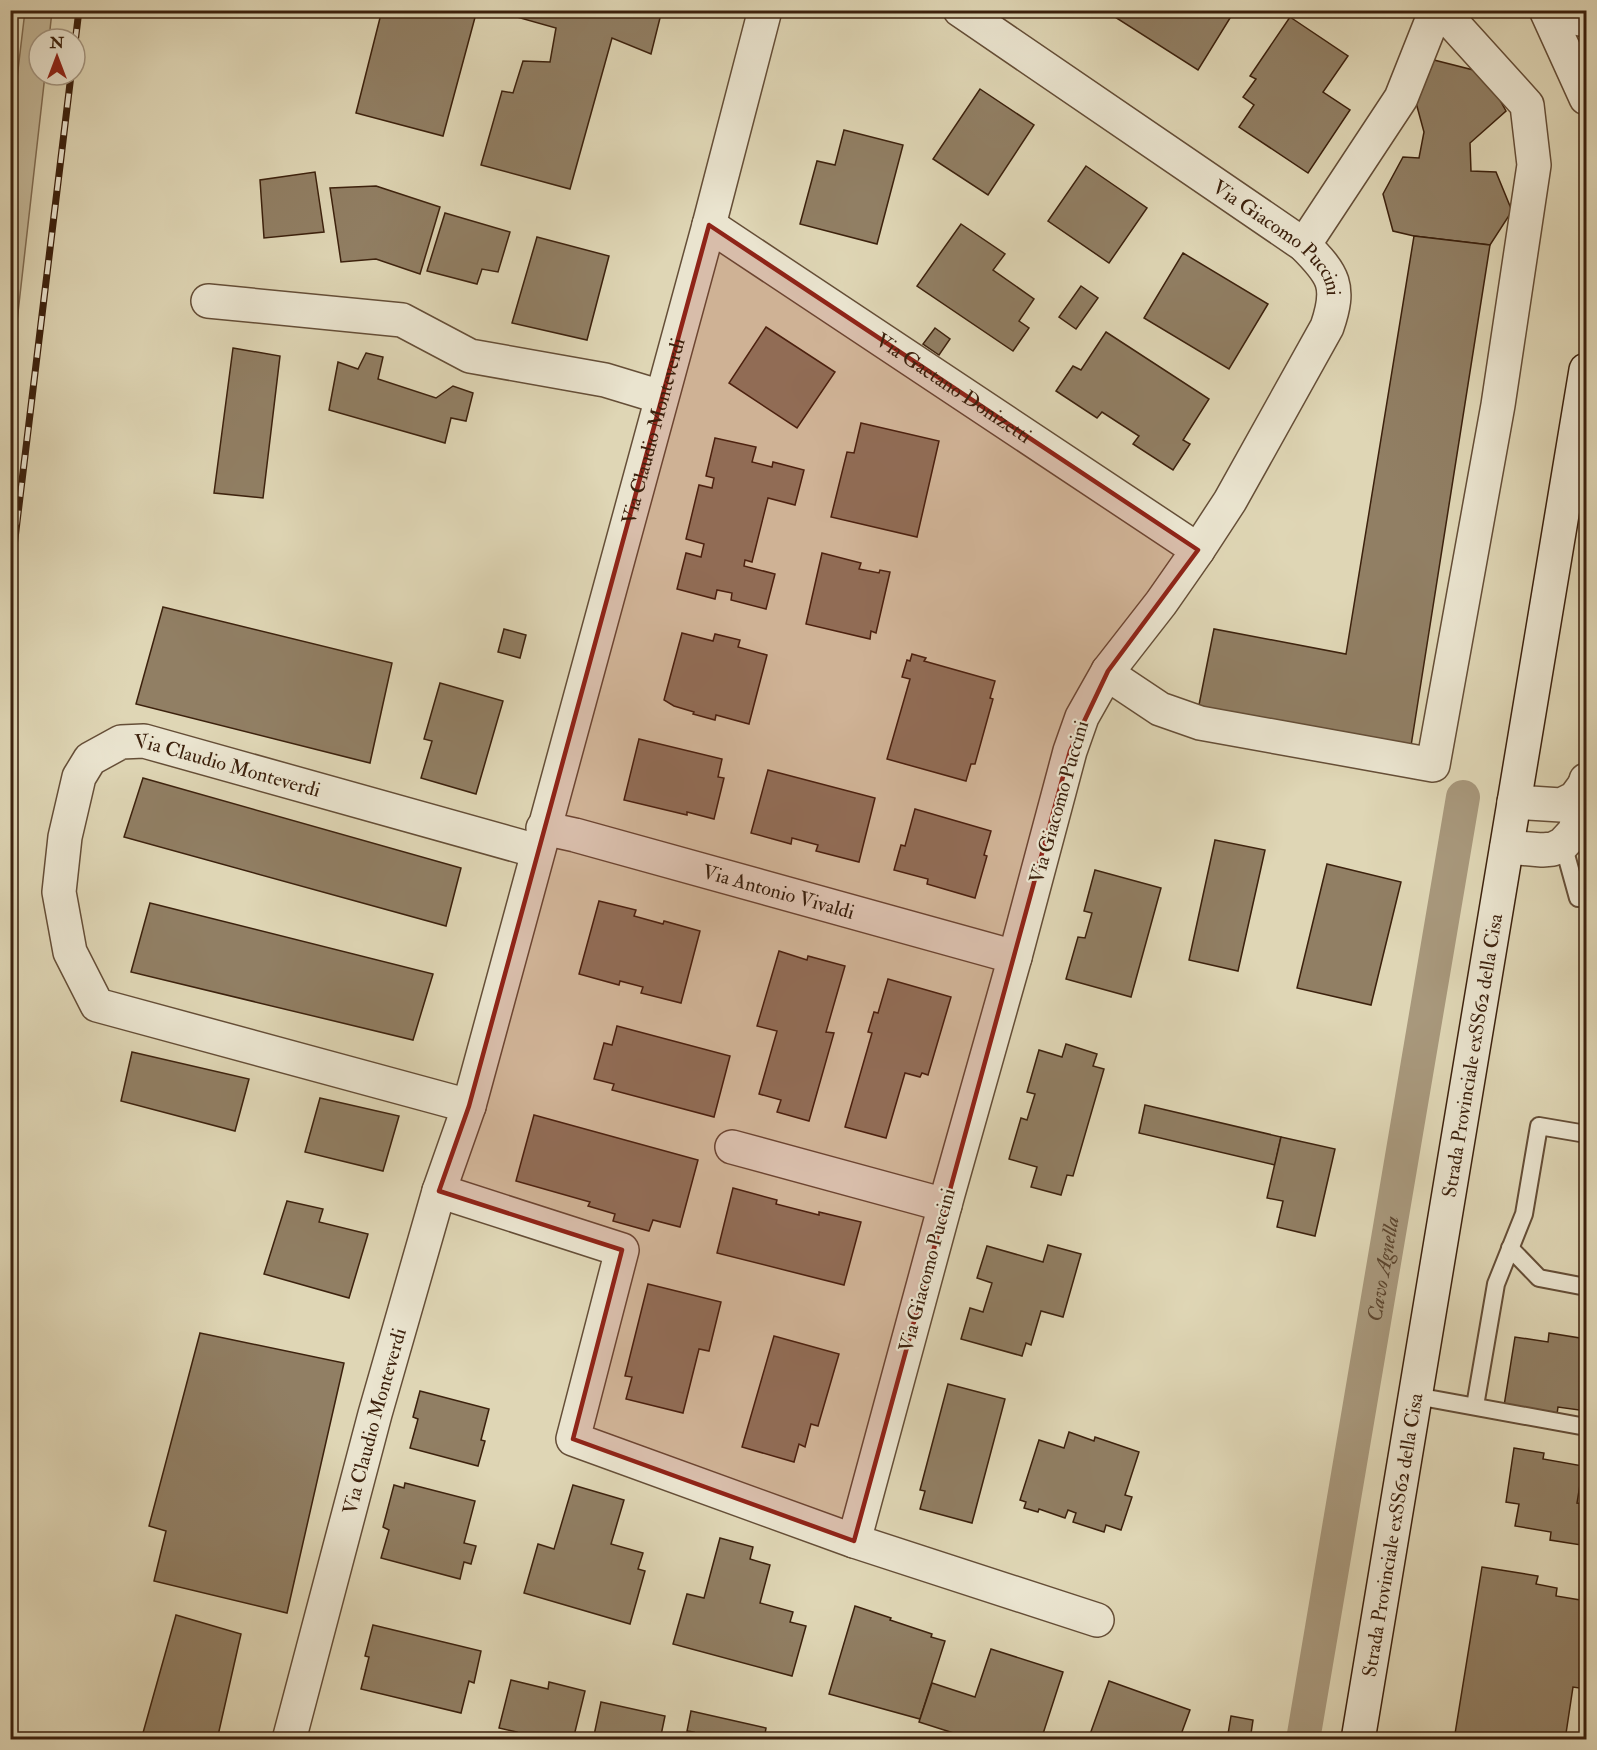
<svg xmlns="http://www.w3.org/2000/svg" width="1597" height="1750" font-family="'IM FELL Double Pica',serif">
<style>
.green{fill:#c3b798;stroke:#806c52;stroke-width:1.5}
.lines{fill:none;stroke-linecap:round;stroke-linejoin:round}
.canal{stroke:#a8987c;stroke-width:34}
.building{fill:#917f64;stroke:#3c210d;stroke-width:1.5}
.lane-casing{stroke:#654e37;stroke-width:20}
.street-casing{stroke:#654e37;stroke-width:36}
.secondary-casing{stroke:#3c210d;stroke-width:36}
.lane{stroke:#eae4cf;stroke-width:16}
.street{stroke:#eae4cf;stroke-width:33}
.secondary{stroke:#eae4cf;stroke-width:33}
.rail-casing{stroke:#3c210d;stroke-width:7}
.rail{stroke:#eae4cf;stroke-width:4.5;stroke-dasharray:14;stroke-linecap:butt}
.marked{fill:#8f2418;fill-opacity:0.2;stroke:#8f2418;stroke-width:4.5;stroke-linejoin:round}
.labels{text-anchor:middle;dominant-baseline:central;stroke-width:4.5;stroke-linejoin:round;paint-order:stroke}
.street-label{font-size:20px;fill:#3c210d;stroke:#eae4cf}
.water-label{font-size:21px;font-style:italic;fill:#5c452e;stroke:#eae4cf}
</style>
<rect width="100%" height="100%" fill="#dfd6b5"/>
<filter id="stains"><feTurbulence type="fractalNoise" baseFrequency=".00333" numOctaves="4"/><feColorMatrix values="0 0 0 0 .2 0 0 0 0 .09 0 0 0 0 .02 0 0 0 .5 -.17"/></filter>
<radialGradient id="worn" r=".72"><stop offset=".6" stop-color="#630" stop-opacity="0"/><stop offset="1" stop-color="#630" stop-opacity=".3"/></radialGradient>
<polygon class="green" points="25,11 52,11 49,39 39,39 39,75 45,75 11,374 10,137"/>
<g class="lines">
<path class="canal" id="s1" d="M1303,1740L1463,797"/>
</g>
<g class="building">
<polygon points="382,10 477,10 443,136 356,113"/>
<polygon points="492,10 662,10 651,54 612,38 570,189 481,165 502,91 513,93 523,61 550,62 556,28"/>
<polygon points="1108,10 1235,10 1198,70 1107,12"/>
<polygon points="1290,17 1348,56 1323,92 1350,110 1308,173 1239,127 1254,105 1243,97 1256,79 1250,76"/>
<polygon points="1434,60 1485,73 1506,111 1470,143 1471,171 1496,172 1512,211 1490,245 1414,236 1393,231 1383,194 1403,157 1419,158 1424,132 1415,99"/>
<polygon points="980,89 1034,125 988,195 933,159"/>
<polygon points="844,130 903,145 877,244 800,224 817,161 835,165"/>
<polygon points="1086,166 1147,208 1109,263 1048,221"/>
<polygon points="315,172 324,232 264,238 260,180"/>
<polygon points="376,186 440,207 420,274 376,259 341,262 330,188"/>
<polygon points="445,213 510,232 498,272 482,269 477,284 427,271"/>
<polygon points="961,224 1005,254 993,270 1034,299 1019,321 1029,328 1013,351 917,286"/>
<polygon points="1414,236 1490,245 1411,746 1198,710 1214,629 1346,654"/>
<polygon points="537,237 609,256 587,340 512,323"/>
<polygon points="1183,253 1268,304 1229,369 1144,318"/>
<polygon points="1081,286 1098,298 1076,329 1059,317"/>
<polygon points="766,327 835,372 797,428 729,383"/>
<polygon points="935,328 950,339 939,355 923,344"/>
<polygon points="1106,332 1209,399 1183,440 1190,444 1173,470 1133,444 1139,436 1102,412 1097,418 1056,391 1073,366 1081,370"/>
<polygon points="233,348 280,356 263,498 214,493"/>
<polygon points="366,353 383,357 378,379 436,398 453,386 473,393 466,421 451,418 445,443 329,410 338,362 358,369"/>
<polygon points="861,423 939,441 917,537 831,517 847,452 854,453"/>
<polygon points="715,438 756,447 752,462 772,467 773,462 804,470 795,505 768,498 752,562 745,560 744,566 775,574 766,609 731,600 732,593 717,590 715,599 677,589 686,553 701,557 704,544 686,539 699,485 712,488 714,478 706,476"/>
<polygon points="822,553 861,563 859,569 879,573 880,570 890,572 876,633 871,631 870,639 806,624"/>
<polygon points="163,607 392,663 370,763 136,704"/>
<polygon points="504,629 526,635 520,658 498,652"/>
<polygon points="682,633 713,641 715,634 740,640 738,647 767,655 749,724 716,715 715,720 693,714 694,712 674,706 664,700"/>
<polygon points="912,654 926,658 924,661 995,681 990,698 993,699 975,764 971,764 966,781 887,759 910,679 902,677 907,660 910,661"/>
<polygon points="440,683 503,701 476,794 421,778 432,741 424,739"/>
<polygon points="639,739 722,759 718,777 724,778 714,819 687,812 687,815 624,800"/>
<polygon points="768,770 875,798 859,862 816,851 818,845 792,838 791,844 751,833"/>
<polygon points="143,778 461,868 446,926 124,837"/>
<polygon points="915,809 991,831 984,855 987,856 975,898 927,884 928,879 894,870 901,845 905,846"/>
<polygon points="1215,840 1265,850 1238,971 1189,960"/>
<polygon points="1327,864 1401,882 1371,1005 1297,988"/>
<polygon points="1095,870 1161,888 1131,997 1066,979 1078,937 1085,938 1092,913 1084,911"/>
<polygon points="599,901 636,910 634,916 663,924 664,921 700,931 681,1003 641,993 643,987 620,981 619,985 579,974"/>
<polygon points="150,903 433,974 413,1040 131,972"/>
<polygon points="779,951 807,960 808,956 845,966 826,1032 834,1033 809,1121 777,1112 781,1100 759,1094 777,1031 757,1026"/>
<polygon points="888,979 951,997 928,1075 922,1073 920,1077 905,1073 886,1138 845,1127 872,1033 868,1032 874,1012 878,1013"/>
<polygon points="617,1026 730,1056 714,1117 612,1090 614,1084 594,1079 604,1043 612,1045"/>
<polygon points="1066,1044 1097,1054 1093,1066 1104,1069 1073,1176 1067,1175 1061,1195 1031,1187 1037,1167 1009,1159 1021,1118 1027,1120 1035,1094 1027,1092 1039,1050 1062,1057"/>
<polygon points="132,1052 249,1079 235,1131 121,1101"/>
<polygon points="320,1098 399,1116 383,1171 305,1152"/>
<polygon points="1145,1105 1281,1137 1275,1165 1139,1133"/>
<polygon points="534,1115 698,1160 680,1227 653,1220 649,1231 613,1221 615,1214 588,1206 590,1202 516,1181"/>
<polygon points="1281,1137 1335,1149 1315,1236 1277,1227 1283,1201 1267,1198"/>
<polygon points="733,1188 777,1200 776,1204 819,1215 819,1212 861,1222 844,1285 717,1253"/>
<polygon points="287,1201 323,1209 319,1222 368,1234 349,1298 264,1274"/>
<polygon points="1048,1245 1081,1254 1063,1317 1041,1311 1031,1345 1026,1343 1022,1356 961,1339 970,1308 983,1312 992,1283 977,1278 987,1246 1043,1262"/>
<polygon points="648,1284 721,1302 709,1351 699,1349 683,1413 626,1399 632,1377 625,1376"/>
<polygon points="200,1333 344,1363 287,1613 154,1581 166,1531 149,1526"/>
<polygon points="1549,1333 1586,1339 1586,1411 1558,1407 1557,1414 1504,1406 1515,1337 1548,1342"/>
<polygon points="774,1336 839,1354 818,1426 811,1424 805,1447 799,1444 794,1462 742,1447"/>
<polygon points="948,1384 1005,1399 972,1523 920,1509 925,1491 920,1490"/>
<polygon points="420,1391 489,1409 481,1440 485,1441 478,1466 410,1448 418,1419 413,1417"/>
<polygon points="1069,1432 1094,1441 1095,1437 1139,1452 1125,1495 1132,1497 1121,1530 1106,1525 1104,1532 1073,1522 1076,1513 1068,1510 1065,1518 1039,1509 1038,1512 1024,1508 1026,1502 1020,1500 1039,1440 1064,1448"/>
<polygon points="1514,1448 1544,1453 1543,1459 1583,1466 1577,1503 1586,1504 1586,1510 1581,1545 1550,1540 1551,1532 1515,1526 1519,1504 1506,1502"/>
<polygon points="405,1483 475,1501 464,1543 476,1546 471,1564 464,1562 460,1579 381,1558 389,1530 383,1527 394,1485 404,1488"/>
<polygon points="573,1485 624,1500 611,1544 643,1553 638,1569 645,1571 630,1624 524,1593 538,1544 554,1549"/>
<polygon points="720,1538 753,1547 750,1559 770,1565 760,1603 793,1612 790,1622 806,1626 792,1676 673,1644 687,1594 704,1598"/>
<polygon points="1482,1567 1538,1576 1536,1584 1557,1588 1556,1596 1586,1601 1586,1689 1573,1687 1565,1740 1454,1740"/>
<polygon points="855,1606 891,1618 890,1620 932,1634 931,1637 945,1641 920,1719 829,1694"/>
<polygon points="176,1615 241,1634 217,1740 141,1740"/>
<polygon points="373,1625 481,1651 474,1683 469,1681 461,1713 361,1689 369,1657 365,1656"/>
<polygon points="991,1649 1063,1672 1041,1740 962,1740 963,1736 919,1722 932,1683 975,1697"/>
<polygon points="511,1680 548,1689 549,1682 585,1691 573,1740 515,1740 517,1732 499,1728"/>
<polygon points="1109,1681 1190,1710 1179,1740 1088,1740"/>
<polygon points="601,1702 665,1716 660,1740 593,1740"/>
<polygon points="691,1711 766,1728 764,1740 692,1740 694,1732 687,1731"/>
<polygon points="1231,1716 1253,1720 1250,1740 1227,1740"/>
</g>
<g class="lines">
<defs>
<g id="lane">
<polyline points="1563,844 1578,898"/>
<polyline points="1510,1248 1539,1278 1586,1287"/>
<polyline points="1416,1396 1586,1427"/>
<polyline points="1475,1406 1496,1284 1524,1214 1539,1126 1586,1134"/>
</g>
<g id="street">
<path id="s2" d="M960,10L1304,245C1334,275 1341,286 1327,327L1230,501L1198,550L1161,603L1108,671L1082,717L1070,751L1015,957L948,1194L854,1541L1097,1620"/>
<polyline points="1546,10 1586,98"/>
<polyline points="1548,13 1586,20"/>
<path id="s3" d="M709,225L1198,550"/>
<polyline points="1304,245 1401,98 1436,10"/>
<polyline points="208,301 402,320 470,356 605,380 661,397"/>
<polyline points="1108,671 1121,683 1160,709 1200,723 1433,765 1498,405 1534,165 1527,105 1441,10"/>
<polyline points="1514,802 1561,805 1575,798 1586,783"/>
<path id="s4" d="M543,828L575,835L1015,957"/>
<polyline points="1507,847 1542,850 1553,849 1563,844 1575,831 1586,780"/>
<path id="s5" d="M469,1106L97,1005L70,952L59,892L65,837L79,777L90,759L121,742L144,741L537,851"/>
<polyline points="732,1147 945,1205"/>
<polyline points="439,1191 622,1250 573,1439 854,1541"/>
<path id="s6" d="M289,1740L375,1414L439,1191L469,1106L709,225L765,10"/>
</g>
<g id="secondary">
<path id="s7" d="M1358,1740L1586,370"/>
</g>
</defs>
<use href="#lane" class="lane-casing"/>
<use href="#street" class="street-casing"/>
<use href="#secondary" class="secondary-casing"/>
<use href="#lane" class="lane"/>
<use href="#street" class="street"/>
<use href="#secondary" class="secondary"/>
<defs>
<g id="rail">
<polyline points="75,43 79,10"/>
<polyline points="10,580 71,75"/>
</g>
</defs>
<use href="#rail" class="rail-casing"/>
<use href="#rail" class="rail"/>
</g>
<path class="marked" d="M709,225L1198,550L1108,671L1070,751L854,1541L573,1439L622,1250L439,1191L469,1106Z"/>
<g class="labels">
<g class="street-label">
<text stroke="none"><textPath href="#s2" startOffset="393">Via Giacomo Puccini</textPath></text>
<text stroke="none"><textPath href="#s3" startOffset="294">Via Gaetano Donizetti</textPath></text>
<text stroke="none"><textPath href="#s6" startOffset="1359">Via Claudio Monteverdi</textPath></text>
<text stroke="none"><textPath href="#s5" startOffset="789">Via Claudio Monteverdi</textPath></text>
<text transform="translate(1059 802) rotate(-74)">Via Giacomo Puccini</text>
<text stroke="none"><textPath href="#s4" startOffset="244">Via Antonio Vivaldi</textPath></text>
<text stroke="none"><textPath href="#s7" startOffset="694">Strada Provinciale exSS62 della Cisa</textPath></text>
<text transform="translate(927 1270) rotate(-75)">Via Giacomo Puccini</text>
<text stroke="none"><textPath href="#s6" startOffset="330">Via Claudio Monteverdi</textPath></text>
<text stroke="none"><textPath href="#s7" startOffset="208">Strada Provinciale exSS62 della Cisa</textPath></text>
</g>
<g class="water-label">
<text stroke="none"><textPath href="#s1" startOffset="478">Cavo Agnella</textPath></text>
</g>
</g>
<rect width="1597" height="1750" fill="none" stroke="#dfd6b5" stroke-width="36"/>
<rect x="12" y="12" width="1573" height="1726" fill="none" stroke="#3c210d" stroke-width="3"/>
<rect x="18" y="18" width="1561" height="1714" fill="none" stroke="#3c210d" stroke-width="1.5"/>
<g transform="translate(57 57)"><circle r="28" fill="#eae4cf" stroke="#a49681" stroke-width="1.5"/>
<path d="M0-4.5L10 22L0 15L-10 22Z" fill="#8f2418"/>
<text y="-9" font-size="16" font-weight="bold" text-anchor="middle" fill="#3c210d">N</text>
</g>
<rect width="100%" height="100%" filter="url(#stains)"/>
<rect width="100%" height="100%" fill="url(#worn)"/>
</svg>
